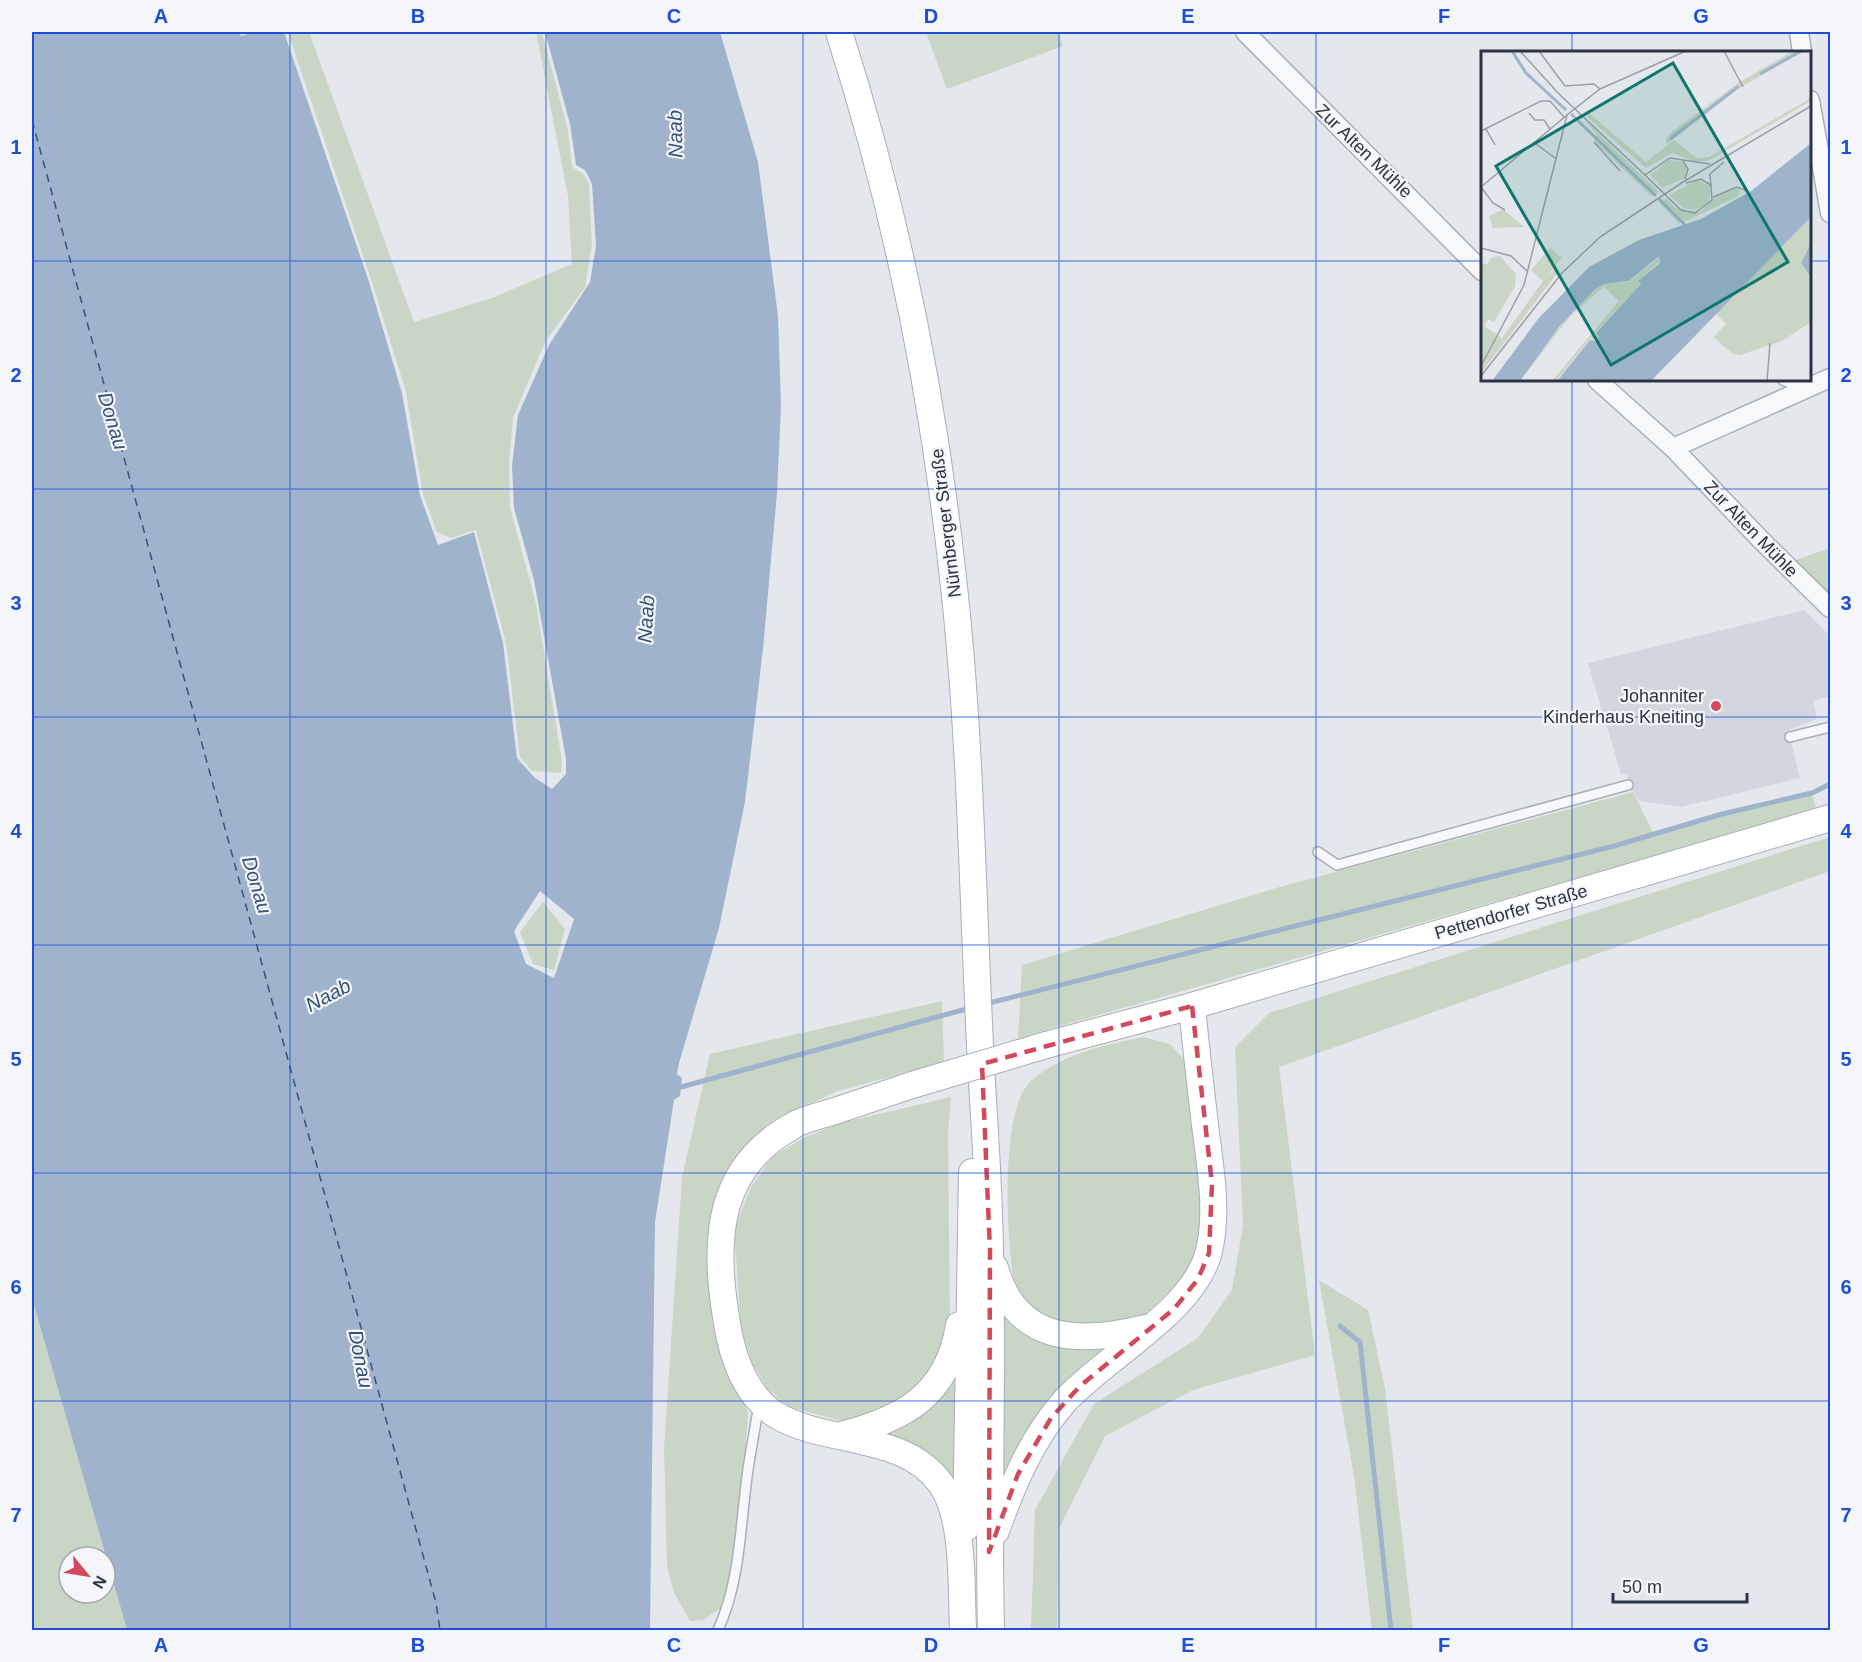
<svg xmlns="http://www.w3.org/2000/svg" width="1862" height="1662" font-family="Helvetica,sans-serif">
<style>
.built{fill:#d2d6de}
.green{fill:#c9d6c5;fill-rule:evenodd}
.water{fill:#9fb4cc;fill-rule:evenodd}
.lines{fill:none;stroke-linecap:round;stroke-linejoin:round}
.stream{stroke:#9fb4cc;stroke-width:5}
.ferry{stroke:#34527a;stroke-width:1.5;stroke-dasharray:8 6;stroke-linecap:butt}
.lane-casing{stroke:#a9aeb7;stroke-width:12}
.street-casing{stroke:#a9aeb7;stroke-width:21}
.secondary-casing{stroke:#a9aeb7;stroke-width:28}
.lane{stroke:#f7f8fa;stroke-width:9}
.street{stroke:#f7f8fa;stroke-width:18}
.secondary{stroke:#fff;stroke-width:26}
.secondary-bridge-casing{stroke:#a9aeb7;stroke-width:28;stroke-linecap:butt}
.secondary-bridge{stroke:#fff;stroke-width:26}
.marked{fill:none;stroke:#d1495b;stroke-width:4.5;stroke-dasharray:12 8;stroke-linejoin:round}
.grid{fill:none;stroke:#1d4ed8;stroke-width:1.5;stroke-opacity:0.55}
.poi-dot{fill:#d1495b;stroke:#f4f6f9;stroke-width:2}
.labels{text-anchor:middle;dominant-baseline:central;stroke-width:4.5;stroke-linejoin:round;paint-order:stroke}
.street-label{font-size:18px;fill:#2b3445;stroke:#f4f6f9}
.poi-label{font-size:18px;fill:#2b3445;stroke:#f4f6f9;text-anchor:end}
.water-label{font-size:20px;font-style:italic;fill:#34527a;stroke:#f4f6f9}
.inset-river{fill:none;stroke:#9fb4cc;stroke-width:3}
.inset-road{fill:none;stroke:#9a9fa9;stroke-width:1.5}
.view{fill:#0f766e;fill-opacity:0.15;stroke:#0f766e;stroke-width:3}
.inset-edge{fill:none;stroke:#2b3445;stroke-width:3}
.neatline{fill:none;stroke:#1d4ed8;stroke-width:2}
.grid-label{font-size:20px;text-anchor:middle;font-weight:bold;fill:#1d4ed8}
</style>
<rect width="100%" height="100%" fill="#e4e7ec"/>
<polygon class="built" points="1804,610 1830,636 1830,696 1813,701 1817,719 1788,730 1800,778 1681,807 1639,801 1628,785 1627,775 1621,774 1588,663"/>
<g class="green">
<polygon points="288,32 309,32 414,322 492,298 572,264 568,196 536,32 542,32 568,131 572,167 584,175 589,184 592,244 585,287 545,342 513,418 509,463 510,507 536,604 562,761 561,773 532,771 520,757 506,643 476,530 451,538 437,532 423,494 406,392 372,282"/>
<polygon points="926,32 1058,32 1063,46 947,89"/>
<polygon points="1830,548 1830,602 1790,562"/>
<polygon points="1633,792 1654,834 1722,814 1812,793 1816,810 1018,1038 1022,965 1276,888"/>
<polygon points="1830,837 1830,871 1279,1067 1315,1355 1193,1390 1105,1436 1059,1529 1057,1630 1031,1630 1035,1510 1094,1404 1198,1338 1232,1290 1243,1226 1235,1047 1269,1013"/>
<polygon points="543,902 565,929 554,970 533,964 520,932"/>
<polygon points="942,1001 944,1062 838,1091 791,1112 765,1127 738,1157 709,1247 712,1322 748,1412 739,1553 724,1606 703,1620 690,1621 674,1593 667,1566 664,1449 682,1177 710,1054"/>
<path d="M1143,1037L1170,1044L1185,1061L1203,1206L1199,1243L1190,1268L1172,1294L1141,1318L1065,1329L1017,1299C1007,1257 997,1109 1032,1080C1062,1054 1105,1045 1143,1037Z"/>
<polygon points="951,1097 948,1132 950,1331 942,1356 902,1405 846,1422 789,1407 768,1389 752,1363 741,1327 734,1229 751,1187 772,1157 803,1138 841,1123"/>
<polygon points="1319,1280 1368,1310 1385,1388 1413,1630 1372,1630 1354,1476"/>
<path d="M32,1298L127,1630H32ZM69,1557H105V1593H69Z"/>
<path d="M1007,1315C1019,1344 1085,1343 1113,1346L1000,1484L1002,1316Z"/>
<polygon points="960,1371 958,1485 873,1434"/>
</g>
<path class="water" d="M32,32H239L241,36L255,32H284L369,282L402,393L420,495L438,545L474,532L503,643L517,758L535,778L552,789L566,774V759L534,580L514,508L512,466L518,415L549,345L590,282L596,246L592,184L585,170L576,165L570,124L545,32H720L758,162L778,316L781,406L777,493L763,649L745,802L719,928L679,1063L677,1074L682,1078L680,1096L674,1100L655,1222L650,1630H127L32,1298ZM540,891L574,919L554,978L526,964L514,931Z"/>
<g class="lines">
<g class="stream">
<polyline points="985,1004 1614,846 1722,814 1812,793 1830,784"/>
<polyline points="681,1087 970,1008"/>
<polyline points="1340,1326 1360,1342 1391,1630"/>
</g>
<polyline class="ferry" points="32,120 436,1603 440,1630"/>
<defs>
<g id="lane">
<polyline points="1783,380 1806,389"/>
<polyline points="1790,737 1830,727"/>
<polyline points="1318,852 1337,865 1628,785"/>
<path d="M718,1630C740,1582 740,1529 747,1477C750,1453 755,1429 759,1404"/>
</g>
<g id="street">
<polyline points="1245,32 1482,271"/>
<polyline points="1799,32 1802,52"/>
<polyline points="1810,100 1830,213"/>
<polyline points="1597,380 1673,448 1761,540 1830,608"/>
<polyline points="1673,448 1830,378"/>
</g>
<g id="secondary">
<path d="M839,32C896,209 933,393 953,578C970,726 972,875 979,1023C982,1099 989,1174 990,1250C993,1377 988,1504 991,1630"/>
<polyline points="1046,1045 1192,1006 1830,818"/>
<path d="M912,1085C886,1094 861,1102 835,1111C822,1115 808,1118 796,1124C717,1166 713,1238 726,1317C731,1353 744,1394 776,1415C826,1445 904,1432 941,1484C965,1518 961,1589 963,1630"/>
<path d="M995,1268C1016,1344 1080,1344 1145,1328"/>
<path d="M841,1435C904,1419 948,1395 959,1325"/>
<polyline points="966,1528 972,1172"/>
<path d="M996,1531C1012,1486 1031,1440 1063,1403C1104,1357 1195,1311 1209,1251C1218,1213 1211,1172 1206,1133C1201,1091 1196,1049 1192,1006"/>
</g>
</defs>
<use href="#lane" class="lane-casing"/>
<use href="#street" class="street-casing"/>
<use href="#secondary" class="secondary-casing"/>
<use href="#lane" class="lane"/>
<use href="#street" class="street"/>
<use href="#secondary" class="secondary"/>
<defs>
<polyline id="secondary-bridge" points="912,1085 1046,1045"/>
</defs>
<use href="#secondary-bridge" class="secondary-bridge-casing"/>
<use href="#secondary-bridge" class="secondary-bridge"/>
</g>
<path class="marked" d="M1192,1006L1212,1184L1209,1253L1198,1279L1174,1309L1080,1386L1051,1418L1018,1474L989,1552L990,1251L982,1064Z"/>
<path class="grid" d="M290,32V1630M546,32V1630M803,32V1630M1059,32V1630M1316,32V1630M1572,32V52M32,261H1482M1810,261H1830M1572,380V1630M32,489H1830M32,717H1830M32,945H1830M32,1173H1830M32,1401H1830"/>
<circle class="poi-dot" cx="1716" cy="706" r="6"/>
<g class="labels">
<g class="street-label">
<text transform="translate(1364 151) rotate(44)">Zur Alten Mühle</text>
<text transform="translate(946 523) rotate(-97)">Nürnberger Straße</text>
<text transform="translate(1751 529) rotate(46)">Zur Alten Mühle</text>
<text transform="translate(1511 912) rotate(-16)">Pettendorfer Straße</text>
</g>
<g class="poi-label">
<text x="1704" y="696">Johanniter<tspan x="1704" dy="21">Kinderhaus Kneiting</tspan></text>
</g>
<g class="water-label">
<text transform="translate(675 134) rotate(-91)">Naab</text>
<text transform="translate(113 421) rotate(73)">Donau</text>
<text transform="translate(646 619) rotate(-86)">Naab</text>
<text transform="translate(257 885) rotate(73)">Donau</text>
<text transform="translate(328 995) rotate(-28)">Naab</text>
<text transform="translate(361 1359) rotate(79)">Donau</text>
</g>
</g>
<g transform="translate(1481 51)">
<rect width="330" height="330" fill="#e4e7ec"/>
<path d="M312,0H323L257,38L185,94V87L192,80L260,30ZM330,47V50L227,110H212L191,102L165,117L106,66L108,62L165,111L193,89L215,107L228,106ZM104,69L178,141L170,145L146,122L113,90L116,85ZM188,109L200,110L206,118L204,127L181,137L169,124ZM216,129L229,135V149L216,159L202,157L188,144ZM256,137L260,140L256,146L198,173L178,151L185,147L194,157L219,161L234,146ZM22,158L43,176L12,177L8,165ZM330,166V271L301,290L259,304L252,303L232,286L245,273L235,263ZM69,197L81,207L66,225L75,217L78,220L0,322V211L6,214L10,207L19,205L35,223L34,235L13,271L7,268L3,275L21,287L62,230L50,219ZM178,206V211L157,230L159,234L114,282L118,286L115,289L109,288L75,330H71L138,250L123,236L92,262L39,330L83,271L113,239L124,233L148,231Z" fill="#c9d6c5"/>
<path d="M330,92V166L170,330H76L109,289L116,290L118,286L115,282L160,233L157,230L179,212L178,205L148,230L123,233L113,239L79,275L39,330H11L57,268L108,216L158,189L220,168L270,140ZM330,192V226L320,212Z" fill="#9fb4cc"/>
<path class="inset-river" d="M31,0L45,22L85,59M279,23L320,0M90,63L175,145M189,88L258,35M178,148L204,174M114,330L274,168L330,124"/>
<path class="inset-road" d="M39,0L77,42L164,124M58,0L84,35L113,33L119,38M243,0L262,36M48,62L54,69H63L69,78M5,78L14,94M0,80L60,50H69L83,66M113,91L139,120M55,93L74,107M202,110L207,118L204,128M229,113L189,107L164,124L200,159L214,162L231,149L229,123L243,111M205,132L220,128L231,135M0,136L86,64M0,136L12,152L24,159M232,146L256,136L267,140M0,197L30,205L46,220M0,315L43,234L86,64L119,38L205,0M0,325L81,222L119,186L202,131L330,55M286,330L289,292"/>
<path class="view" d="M192,12L307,211L130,314L15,115Z"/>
<rect width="330" height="330" class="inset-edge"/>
</g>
<rect width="1862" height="1662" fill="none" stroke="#f4f6f9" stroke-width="66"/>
<g transform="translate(87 1575) rotate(120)"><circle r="28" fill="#f4f6f9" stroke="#a4a8b1" stroke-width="1.5"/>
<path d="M0-4.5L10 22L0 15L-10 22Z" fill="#d1495b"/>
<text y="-9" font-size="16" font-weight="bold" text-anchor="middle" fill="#2b3445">N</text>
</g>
<path d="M1613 1593v9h134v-9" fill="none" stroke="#2b3445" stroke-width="3"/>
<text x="1622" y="1593" font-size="18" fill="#2b3445" stroke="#f4f6f9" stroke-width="4.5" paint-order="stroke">50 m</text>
<rect x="33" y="33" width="1796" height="1596" class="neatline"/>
<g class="grid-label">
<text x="161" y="23">A</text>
<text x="418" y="23">B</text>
<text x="674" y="23">C</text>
<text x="931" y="23">D</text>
<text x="1188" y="23">E</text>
<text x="1444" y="23">F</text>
<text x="1701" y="23">G</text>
<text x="16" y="154">1</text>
<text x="1846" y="154">1</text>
<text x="16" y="382">2</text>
<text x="1846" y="382">2</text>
<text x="16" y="610">3</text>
<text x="1846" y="610">3</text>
<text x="16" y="838">4</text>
<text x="1846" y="838">4</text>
<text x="16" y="1066">5</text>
<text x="1846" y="1066">5</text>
<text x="16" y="1294">6</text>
<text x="1846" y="1294">6</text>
<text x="16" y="1522">7</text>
<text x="1846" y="1522">7</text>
<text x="161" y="1652">A</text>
<text x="418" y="1652">B</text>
<text x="674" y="1652">C</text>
<text x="931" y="1652">D</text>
<text x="1188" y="1652">E</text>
<text x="1444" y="1652">F</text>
<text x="1701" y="1652">G</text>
</g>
</svg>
